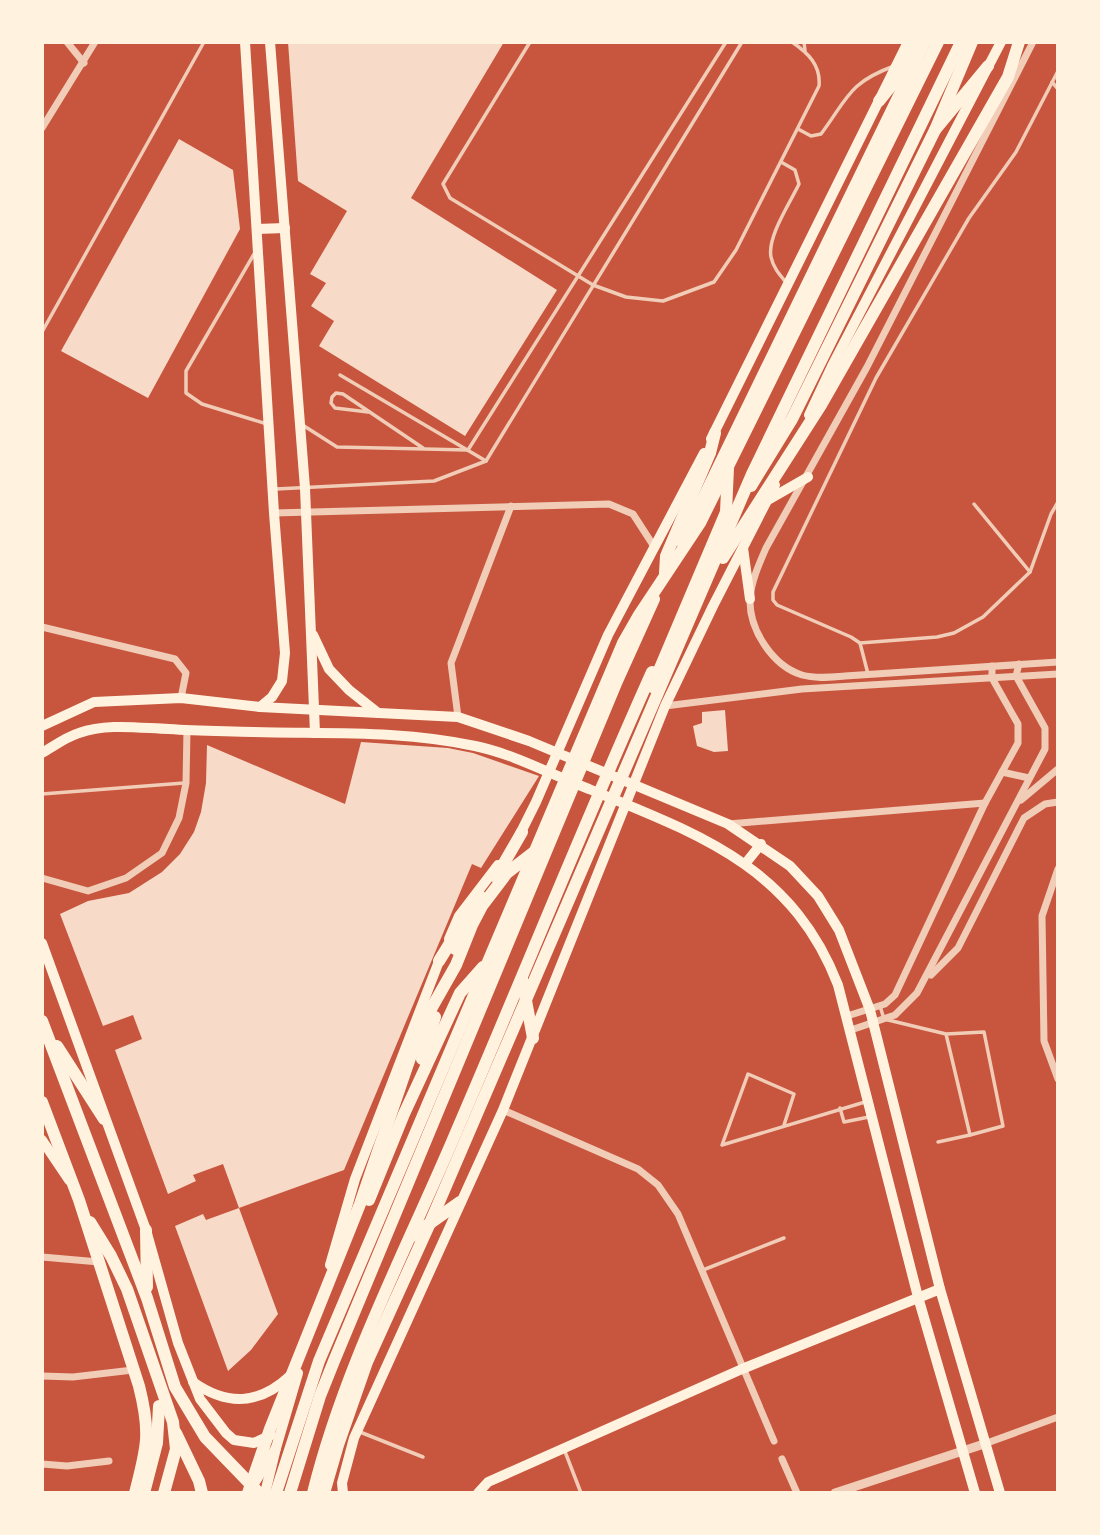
<svg xmlns="http://www.w3.org/2000/svg" width="1100" height="1535" font-family="'Titillium Web',sans-serif">
<style>
.building{fill:#f7dbc8}
.lines{fill:none;stroke-linecap:round;stroke-linejoin:round}
.service{stroke:#f1ccb7;stroke-width:3.5}
.minor{stroke:#f1ccb7;stroke-width:7}
.tertiary{stroke:#f1ccb7;stroke-width:9}
.secondary{stroke:#fff3e0;stroke-width:10}
.primary{stroke:#fff3e0;stroke-width:10}
.trunk{stroke:#fff3e0;stroke-width:12}
.motorway{stroke:#fff3e0;stroke-width:12}
</style>
<rect width="100%" height="100%" fill="#c8553d"/>
<g class="building">
<polygon points="288,42 504,42 411,198 557,290 465,436 319,346 334,321 311,306 326,283 310,274 347,211 298,181"/>
<polygon points="179,139 233,170 240,229 148,398 61,351"/>
<polygon points="725,710 728,751 714,752 697,746 693,726 702,723 702,712"/>
<polygon points="361,742 448,748 473,753 539,776 481,868 472,864 344,1170 239,1208 223,1164 193,1175 196,1181 168,1194 115,1050 142,1039 133,1015 103,1026 60,914 88,901 129,893 162,872 180,854 194,832 201,812 206,783 207,745 345,804"/>
<polygon points="239,1208 278,1314 251,1350 228,1371 175,1226 203,1214 206,1220"/>
</g>
<g class="lines">
<g class="service">
<path d="M530,42L443,184L450,198L593,285L626,297L663,301L714,282L736,250L819,86C821,65 808,53 792,42"/>
<polyline points="804,42 805,51"/>
<polyline points="1052,82 1058,89"/>
<path d="M798,129L811,136L821,134C848,98 848,83 894,66"/>
<path d="M781,162L795,170L799,184C790,203 767,237 771,257C773,267 779,274 785,281"/>
<polyline points="254,254 186,371 186,393 202,404 267,424"/>
<polyline points="42,332 204,42"/>
<polyline points="340,375 486,461"/>
<polyline points="368,412 335,408 331,403 332,397 336,393 343,394 423,448"/>
<polyline points="301,424 337,447 468,450 726,42"/>
<polyline points="276,489 434,481 486,461 742,42"/>
<polyline points="974,504 1030,572"/>
<polyline points="860,643 937,637 954,633 983,617 1030,572 1051,514 1058,502"/>
<polyline points="868,674 860,643 851,637 777,605 773,600 773,592 876,378 969,218 1016,152 1058,71"/>
<polyline points="42,794 184,783"/>
<polyline points="880,1006 884,1019 946,1034 984,1032 1003,1126 970,1135 946,1034"/>
<polyline points="840,1108 844,1122 869,1117"/>
<polyline points="784,1125 794,1094 748,1074 722,1145 865,1102"/>
<polyline points="938,1142 970,1135"/>
<polyline points="703,1270 784,1238"/>
<polyline points="360,1432 423,1457"/>
<polyline points="564,1449 581,1493"/>
</g>
<g class="minor">
<polyline points="67,42 84,63"/>
<path d="M1033,42L867,367L766,548C759,564 751,582 750,599C749,630 773,666 802,675C816,679 831,677 845,676L1058,662"/>
<polyline points="42,128 95,42"/>
<polyline points="274,513 609,504 633,514 655,548"/>
<polyline points="42,627 175,659 186,673 181,698"/>
<polyline points="665,706 802,689 1058,674"/>
<polyline points="458,717 451,663 511,506"/>
<polyline points="1002,772 1029,778"/>
<polyline points="1021,800 1058,769"/>
<polyline points="728,824 985,803"/>
<polyline points="1058,869 1042,916 1044,1041 1058,1079"/>
<polyline points="42,878 88,891 126,878 162,853 179,818 186,783 187,730"/>
<polyline points="931,975 958,948 1024,818 1045,804 1058,802"/>
<polyline points="847,1016 885,1004 895,995 985,803 1018,743 1018,724 992,678 992,666"/>
<polyline points="851,1030 895,1015 917,993 1045,749 1045,728 1016,676 1019,664"/>
<polyline points="503,1110 638,1169 658,1185 678,1214 774,1441"/>
<polyline points="42,1257 99,1262"/>
<polyline points="42,1376 73,1377 133,1370"/>
<polyline points="987,1443 1058,1417"/>
<polyline points="782,1459 797,1493"/>
<polyline points="42,1464 67,1466 109,1461"/>
</g>
<polyline class="tertiary" points="835,1493 987,1443"/>
<g class="secondary">
<polyline points="245,42 274,513 285,653 282,681 272,697 260,707"/>
<polyline points="270,42 305,488 315,733"/>
<polyline points="257,229 285,228"/>
<polyline points="809,415 832,366 1001,42"/>
<polyline points="711,439 908,42"/>
<polyline points="768,500 808,477"/>
<polyline points="743,548 750,599"/>
<polyline points="313,635 329,669 349,690 378,713"/>
<polyline points="42,726 94,702 181,698 260,707 458,717 529,741 728,824 790,866 818,896 839,930 870,1010 940,1289 1000,1493"/>
<path d="M42,753C54,746 66,737 79,733C107,723 139,728 169,729C197,731 225,731 253,732C327,734 402,730 475,746C514,754 552,775 589,789C698,834 792,866 838,985L918,1297L975,1493"/>
<polyline points="519,836 536,802 608,635 704,453"/>
<polyline points="745,864 761,844"/>
<polyline points="449,939 459,916 498,865"/>
<polyline points="42,943 146,1230 178,1343 200,1399 226,1433 234,1440 254,1443 271,1435"/>
<polyline points="42,1140 69,1180"/>
<polyline points="330,1265 355,1179 441,956"/>
<path d="M193,1382C227,1406 259,1405 290,1376"/>
<polyline points="255,1482 276,1448 298,1373"/>
<polyline points="343,1493 342,1483 354,1438 503,1110 665,706 713,606 775,485"/>
<polyline points="478,1493 488,1482 742,1369 940,1289"/>
</g>
<polyline class="primary" points="265,1493 276,1448"/>
<g class="trunk">
<polyline points="751,486 792,419 846,310 935,130 972,42"/>
<polyline points="682,542 925,42"/>
<polyline points="290,1493 320,1396 334,1361 617,681 654,599"/>
<path d="M313,1493C343,1372 402,1258 451,1144C519,987 582,828 652,672"/>
</g>
<g class="motorway">
<polyline points="879,101 899,76 919,42"/>
<polyline points="935,130 988,66"/>
<polyline points="723,558 821,405 1008,77 1019,42"/>
<polyline points="665,573 666,556 710,453 715,433"/>
<polyline points="652,687 726,512 728,468"/>
<polyline points="496,877 522,832"/>
<polyline points="455,949 464,919 480,896"/>
<polyline points="439,961 455,935"/>
<polyline points="522,979 533,1038"/>
<polyline points="42,1021 147,1298 175,1387 205,1437 259,1493"/>
<polyline points="57,1046 104,1119"/>
<polyline points="422,1059 435,1017"/>
<path d="M42,1102L79,1200L139,1386C151,1433 147,1447 135,1493"/>
<polyline points="369,1200 404,1114 460,993 483,967"/>
<polyline points="90,1222 111,1256 127,1289 173,1422 176,1449 164,1493"/>
<polyline points="146,1230 147,1287"/>
<polyline points="412,1236 460,1202"/>
<polyline points="176,1433 199,1481 202,1493"/>
<polyline points="144,1493 157,1443 159,1406"/>
<polyline points="248,1493 270,1429 360,1204 411,1055 431,1009 456,965 472,925 482,906 507,873 534,852"/>
<polyline points="276,1493 319,1361 623,643 639,615 700,523 938,42"/>
<polyline points="324,1493 338,1445 367,1362 430,1223 752,474 961,42"/>
</g>
</g>
<rect width="1100" height="1535" fill="none" stroke="#fff3e0" stroke-width="88"/>
</svg>
